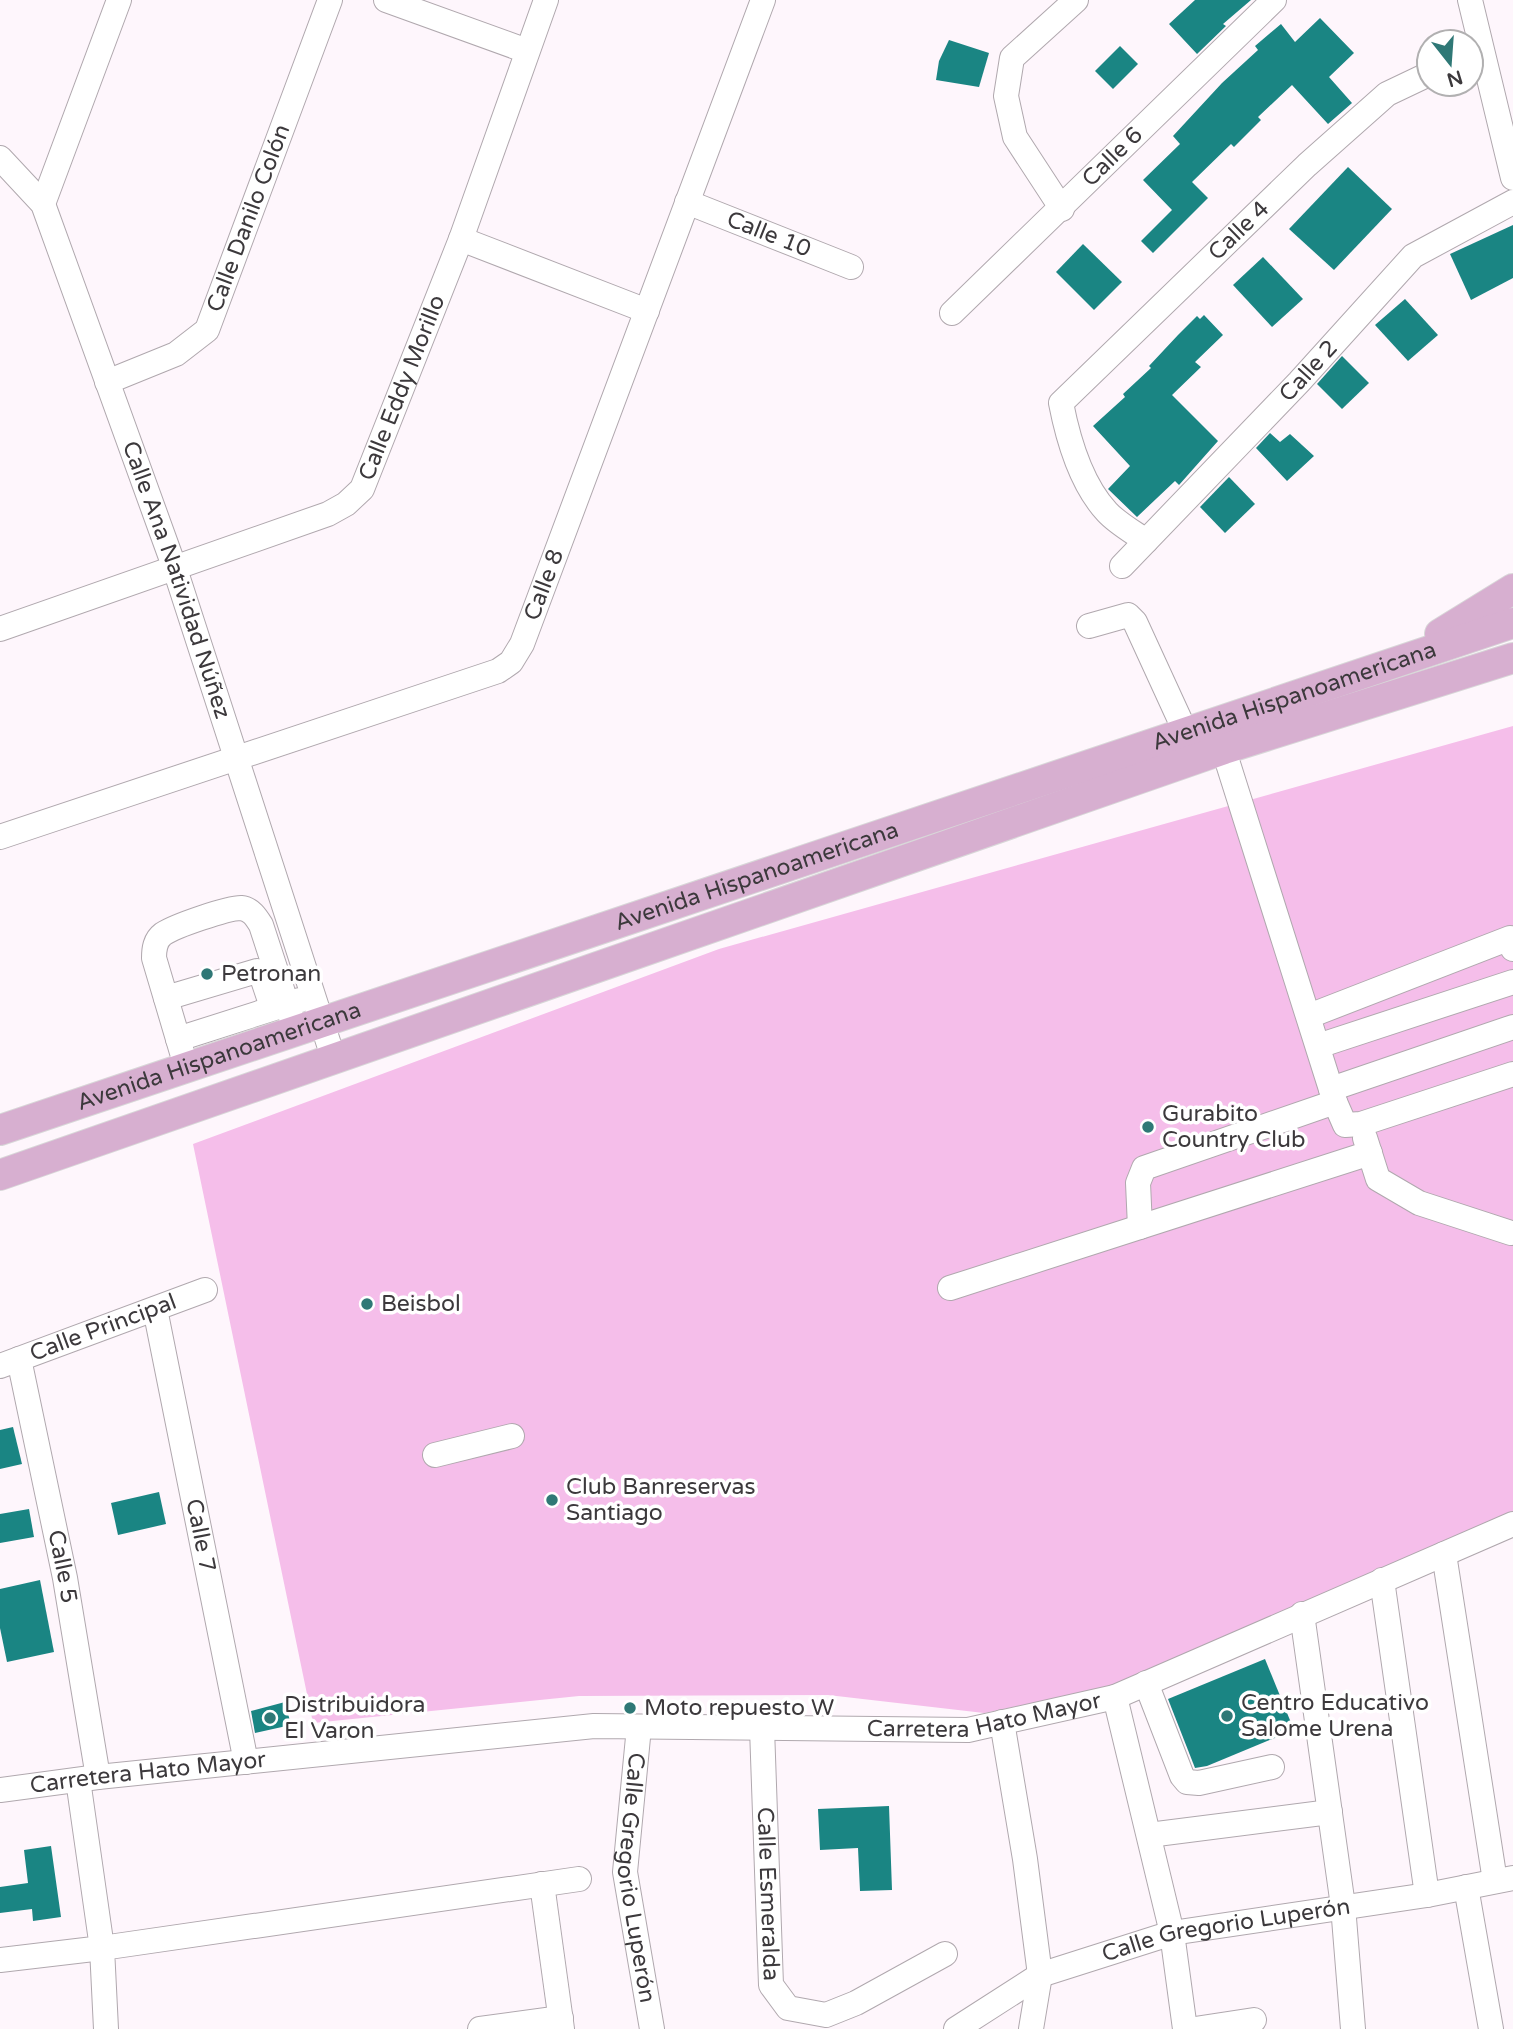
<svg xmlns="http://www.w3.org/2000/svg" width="1513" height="2029" font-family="'Varela Round',sans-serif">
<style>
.green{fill:#f5beea}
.building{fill:#1a8583}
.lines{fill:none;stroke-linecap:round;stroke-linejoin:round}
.minor-casing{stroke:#b0a8ae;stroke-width:26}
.major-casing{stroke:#d8d7d8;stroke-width:32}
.minor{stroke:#fff;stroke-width:24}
.major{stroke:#d7afd0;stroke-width:30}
.poi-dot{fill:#2f7876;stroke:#fff;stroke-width:2.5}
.labels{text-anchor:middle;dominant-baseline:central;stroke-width:7;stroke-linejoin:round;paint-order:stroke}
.street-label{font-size:23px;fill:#3c393c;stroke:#fff}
.poi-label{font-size:23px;fill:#3c393c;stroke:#fff;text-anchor:start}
</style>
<rect width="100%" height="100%" fill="#fef6fc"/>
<polygon class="green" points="1513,726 1513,1515 1107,1688 984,1713 828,1695 579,1696 313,1723 193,1144 719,949"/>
<g class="building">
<polygon points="1195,0 1251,0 1223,24 1226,26 1197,54 1169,24"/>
<polygon points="1320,18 1354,53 1329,77 1352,103 1328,124 1292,85 1258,117 1261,120 1234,147 1231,144 1192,182 1208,198 1153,253 1141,241 1172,210 1143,180 1180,144 1173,136 1222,83 1258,50 1255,46 1281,24 1295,42"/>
<polygon points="949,40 989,53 979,87 936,80 939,61"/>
<polygon points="1120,46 1138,64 1113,89 1095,71"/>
<polygon points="1348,167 1392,209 1334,270 1289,229"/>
<polygon points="1513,225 1513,278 1471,300 1450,254"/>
<polygon points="1083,244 1122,282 1094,310 1056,272"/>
<polygon points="1263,257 1303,299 1272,327 1233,285"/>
<polygon points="1405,299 1438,335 1408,361 1375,325"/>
<polygon points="1204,315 1223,335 1195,362 1201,367 1172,395 1218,441 1179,485 1175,481 1137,517 1108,489 1130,466 1093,426 1125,397 1123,394 1151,368 1149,366 1178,335 1197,316 1200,319"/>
<polygon points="1342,356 1369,383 1342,409 1317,384"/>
<polygon points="1270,433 1280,442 1290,434 1314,456 1287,481 1256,448"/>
<polygon points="1229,477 1255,504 1225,533 1200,507"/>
<polygon points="13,1427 22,1464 0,1469 0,1430"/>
<polygon points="159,1492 166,1524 118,1535 111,1503"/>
<polygon points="29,1509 34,1537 0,1543 0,1514"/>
<polygon points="40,1580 54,1652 7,1662 0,1628 0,1589"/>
<polygon points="1265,1659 1294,1730 1207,1766 1195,1768 1168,1699"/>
<polygon points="285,1702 291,1725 255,1733 251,1711"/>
<polygon points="889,1806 892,1890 860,1891 858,1848 820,1850 818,1809"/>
<polygon points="51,1846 61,1917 33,1921 32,1909 0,1913 0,1887 28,1883 24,1850"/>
</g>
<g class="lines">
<defs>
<g id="minor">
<polyline points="386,0 527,51"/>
<polyline points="1470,0 1513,178"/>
<path id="s1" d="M0,158L43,204L174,566L334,1060"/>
<path id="s2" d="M687,202L851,267"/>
<polyline points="43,204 119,0"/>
<polyline points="1062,209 1015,137 1006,96 1012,58 1076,0"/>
<polyline points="461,239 647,311"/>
<path id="s3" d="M952,313L1274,0"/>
<path id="s4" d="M107,382L176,354L207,330L330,0"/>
<path id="s5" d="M1146,541C1133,532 1117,523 1107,512C1081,484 1068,439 1061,403L1307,165L1387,94L1429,74"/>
<path id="s6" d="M1122,566L1299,382L1413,256L1513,202"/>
<polyline points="1089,626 1128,615 1135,622 1185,731"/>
<path id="s7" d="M0,629L328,514L346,504L362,489L461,239L546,0"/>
<polyline points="1218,732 1335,1102 1345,1125 1361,1124 1513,1074"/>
<path id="s8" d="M0,837L498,671L511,662L522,644L763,0"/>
<polyline points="166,998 257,971 261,974 270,1001"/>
<polyline points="1309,1016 1510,938 1513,949"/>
<polyline points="178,1039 300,1000"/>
<polyline points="1318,1046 1513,982"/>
<path d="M186,1066L154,958C154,949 155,940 163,934C175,926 227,908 241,908C251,909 256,917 261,925L295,1029"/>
<polyline points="1331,1089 1513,1027"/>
<polyline points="1365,1138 1378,1179 1419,1203 1511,1233"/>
<polyline points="1140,1227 1138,1183 1144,1168 1335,1102"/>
<polyline points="950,1288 1370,1153"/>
<path id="s9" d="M155,1309L246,1762"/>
<path id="s10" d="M19,1359L65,1578L98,1777"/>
<path id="s11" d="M0,1366L205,1290"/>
<polyline points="435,1455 512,1436"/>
<polyline points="1444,1554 1495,1881"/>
<polyline points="1382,1580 1427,1895"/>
<polyline points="1302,1614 1343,1906 1353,2029"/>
<polyline points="1146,1683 1182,1776 1187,1782 1199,1783 1272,1767"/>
<polyline points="1115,1697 1172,1933 1185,2029"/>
<polyline points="1002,1722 1025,1859 1040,1975 1031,2029"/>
<path id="s12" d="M639,1727L625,1872L652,2029"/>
<path id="s13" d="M762,1728L771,1985L788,2008L826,2015L856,2003L945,1954"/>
<path id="s14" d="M0,1790L98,1777L594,1726L968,1730L1115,1697L1513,1524"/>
<polyline points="1149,1835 1330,1812"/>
<polyline points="542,1884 562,2029"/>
<polyline points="1466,1887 1491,2029"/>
<polyline points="0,1960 102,1948 78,1780"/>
<polyline points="106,2029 102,1948 579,1879"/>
<polyline points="480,2029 561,2018"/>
<path id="s15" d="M956,2029L1040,1975L1172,1933L1427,1895L1513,1878"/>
<polyline points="1195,2029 1254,2020"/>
</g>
<g id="major">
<polyline points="1440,634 1513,589"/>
<path id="s16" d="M0,1130L1513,623"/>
<polyline points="0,1175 1224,749 1513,658"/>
</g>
</defs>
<use href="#minor" class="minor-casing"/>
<use href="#major" class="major-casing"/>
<use href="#minor" class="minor"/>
<use href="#major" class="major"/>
</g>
<g class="poi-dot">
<circle cx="207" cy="974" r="7"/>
<circle cx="1148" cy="1127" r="7"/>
<circle cx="367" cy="1304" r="7"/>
<circle cx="552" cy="1500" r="7"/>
<circle cx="630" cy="1708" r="7"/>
<circle cx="1227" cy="1716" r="7"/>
<circle cx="270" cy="1718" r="7"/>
</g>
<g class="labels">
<g class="street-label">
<text stroke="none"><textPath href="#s3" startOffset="224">Calle 6</textPath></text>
<text stroke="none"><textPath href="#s4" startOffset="233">Calle Danilo Colón</textPath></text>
<text stroke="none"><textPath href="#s5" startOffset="416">Calle 4</textPath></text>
<text stroke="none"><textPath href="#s2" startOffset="88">Calle 10</textPath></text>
<text stroke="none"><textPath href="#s6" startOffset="270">Calle 2</textPath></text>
<text stroke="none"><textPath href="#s7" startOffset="499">Calle Eddy Morillo</textPath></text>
<text stroke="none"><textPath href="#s1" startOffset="462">Calle Ana Natividad Núñez</textPath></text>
<text stroke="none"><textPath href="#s8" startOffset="625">Calle 8</textPath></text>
<text stroke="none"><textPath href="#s16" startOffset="1365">Avenida Hispanoamericana</textPath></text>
<text stroke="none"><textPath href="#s16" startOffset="798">Avenida Hispanoamericana</textPath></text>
<text stroke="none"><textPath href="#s16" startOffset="231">Avenida Hispanoamericana</textPath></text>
<text stroke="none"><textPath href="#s11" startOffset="110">Calle Principal</textPath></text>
<text stroke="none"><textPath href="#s9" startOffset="231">Calle 7</textPath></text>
<text stroke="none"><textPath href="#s10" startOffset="212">Calle 5</textPath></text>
<text stroke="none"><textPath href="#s14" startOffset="989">Carretera Hato Mayor</textPath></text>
<text stroke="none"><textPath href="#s14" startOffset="149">Carretera Hato Mayor</textPath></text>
<text stroke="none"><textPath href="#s12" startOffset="152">Calle Gregorio Luperón</textPath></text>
<text stroke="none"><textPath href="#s13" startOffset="166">Calle Esmeralda</textPath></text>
<text stroke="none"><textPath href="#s15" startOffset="292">Calle Gregorio Luperón</textPath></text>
</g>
<g class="poi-label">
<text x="221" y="974">Petronan</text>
<text x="1162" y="1114">Gurabito<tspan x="1162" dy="26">Country Club</tspan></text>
<text x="381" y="1304">Beisbol</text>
<text x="566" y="1487">Club Banreservas<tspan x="566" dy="26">Santiago</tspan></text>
<text x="1241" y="1703">Centro Educativo<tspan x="1241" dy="26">Salome Urena</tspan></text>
<text x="284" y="1705">Distribuidora<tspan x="284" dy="26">El Varon</tspan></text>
<text x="644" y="1708">Moto repuesto W</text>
</g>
</g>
<g transform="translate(1450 63) rotate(163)"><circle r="33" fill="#ffffff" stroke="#b1b0b1" stroke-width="2"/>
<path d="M0-5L12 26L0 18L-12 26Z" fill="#2f7876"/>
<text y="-10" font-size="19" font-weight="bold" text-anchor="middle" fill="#3c393c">N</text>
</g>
</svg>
